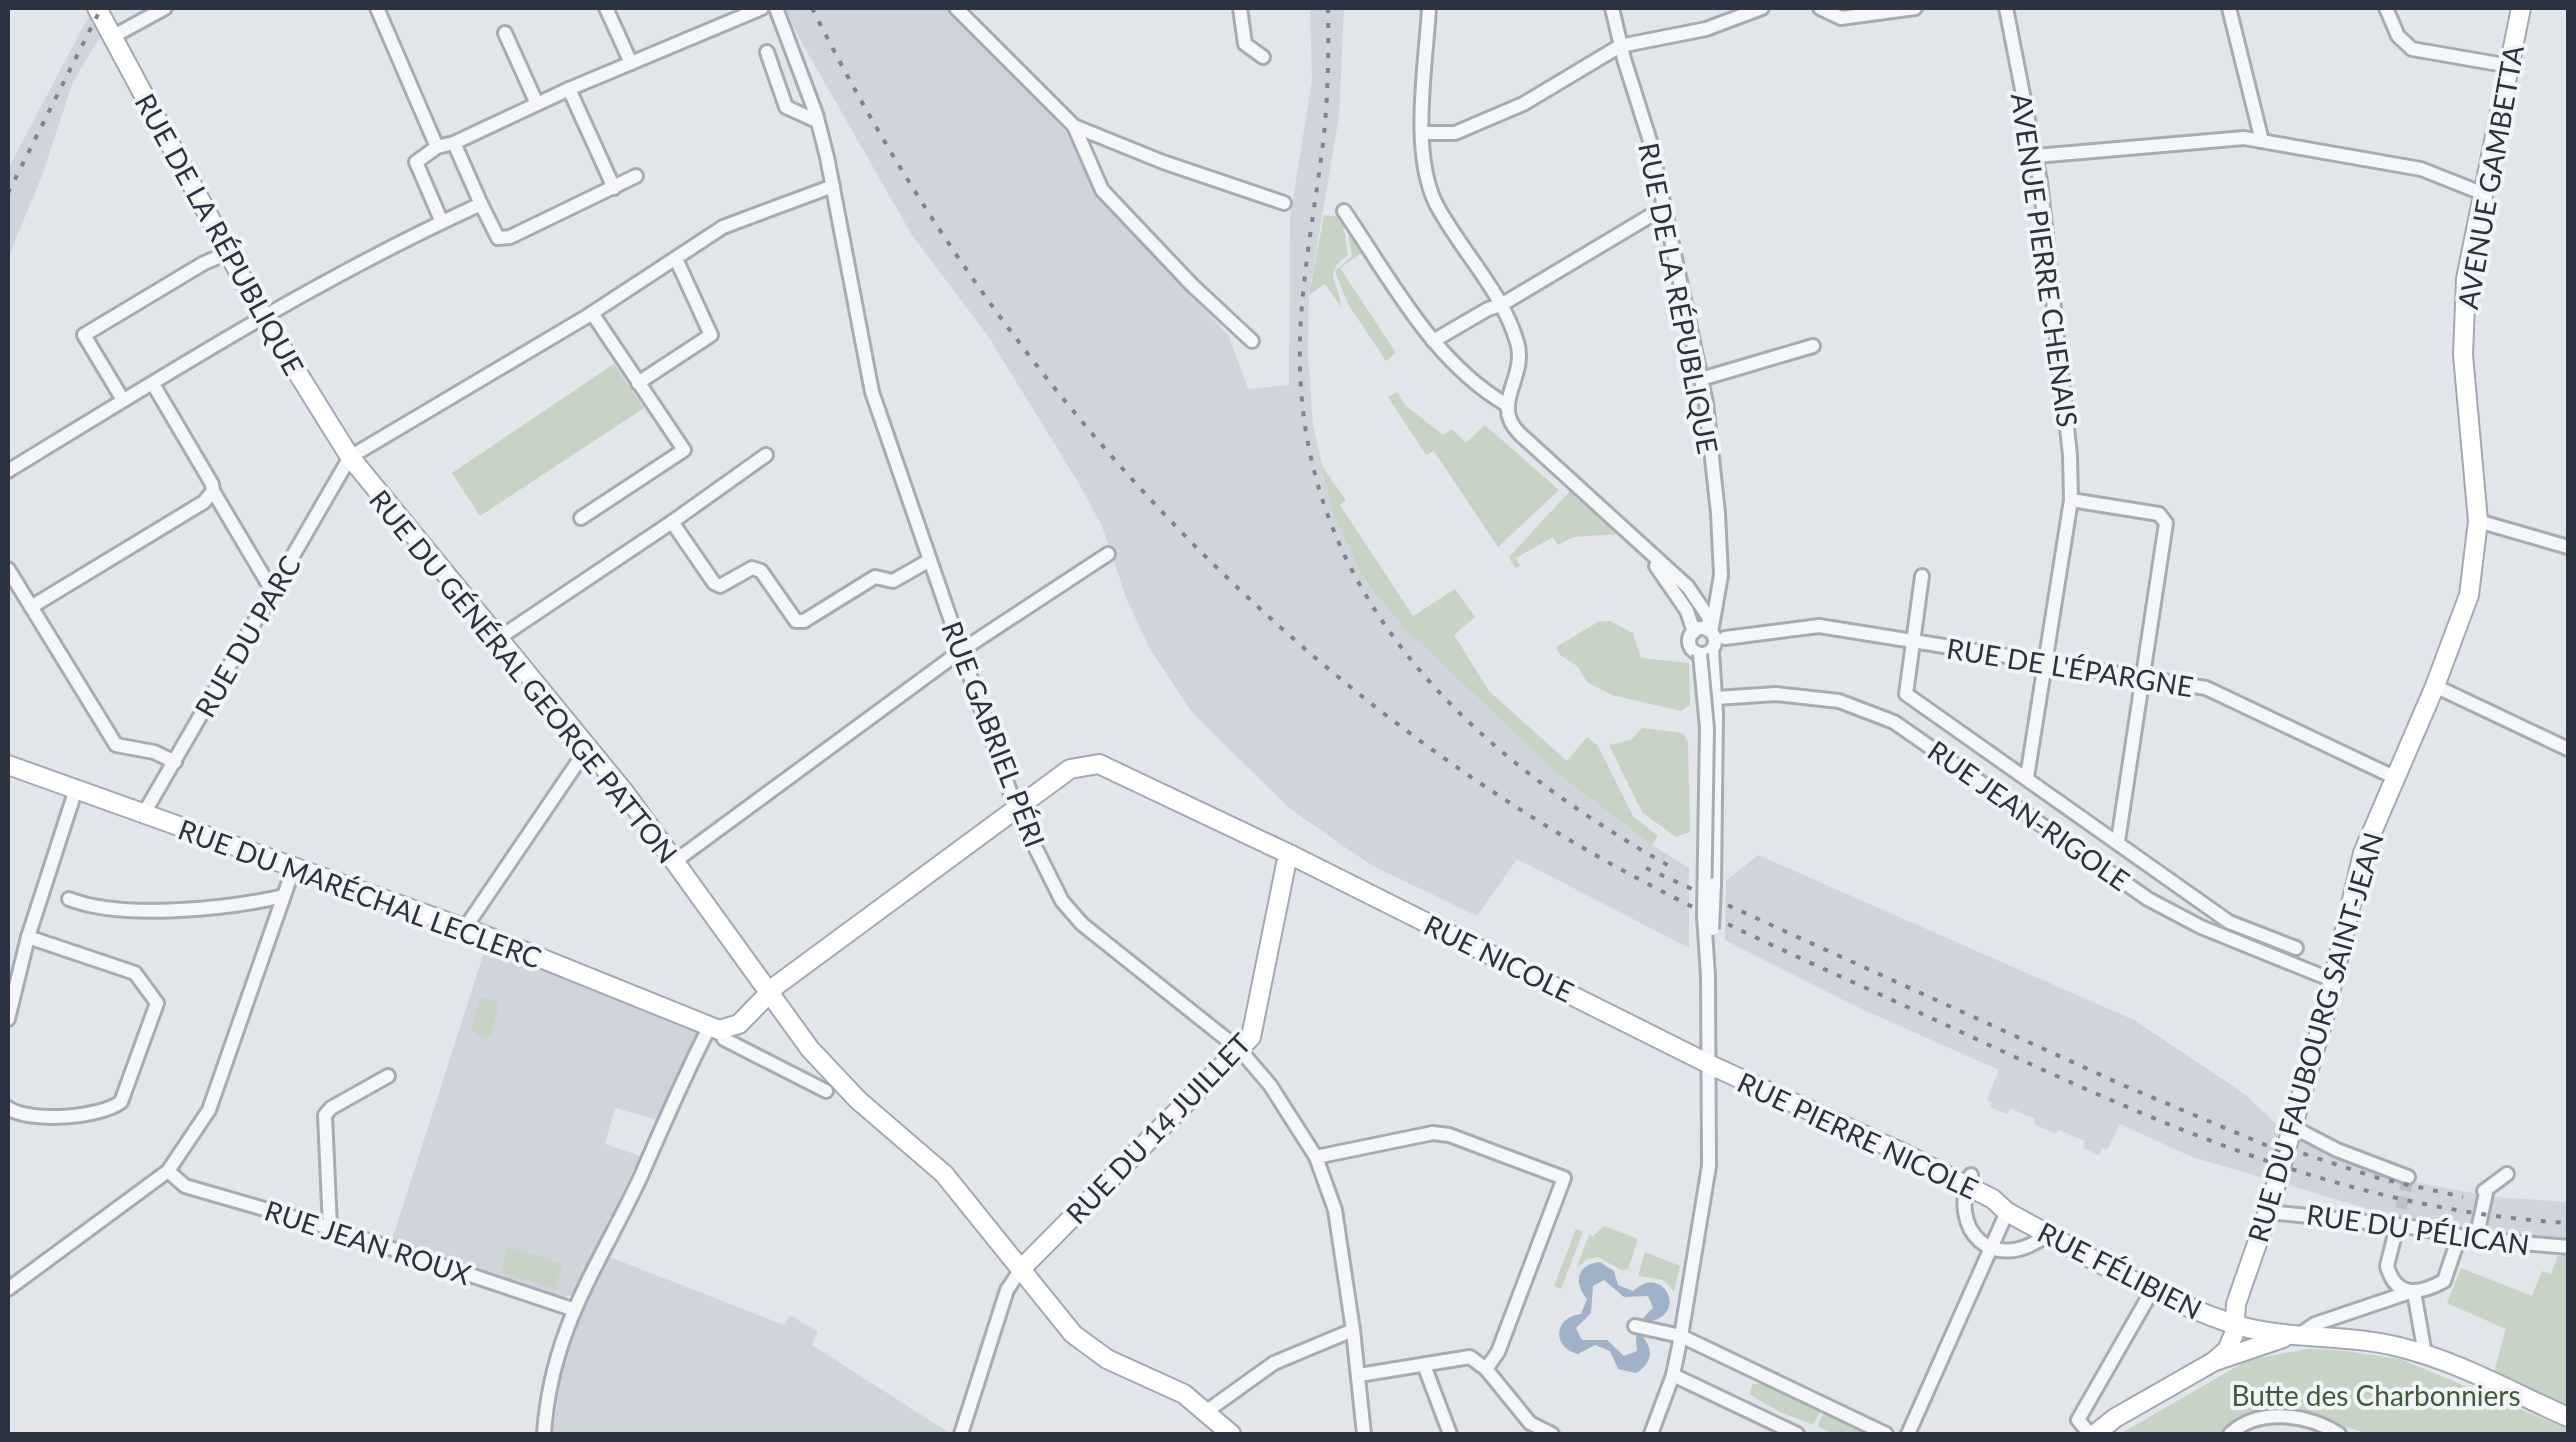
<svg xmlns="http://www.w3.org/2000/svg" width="2576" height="1442" font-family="Lato,sans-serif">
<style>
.built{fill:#d0d4db}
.green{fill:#c7d3c4}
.water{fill:#9fb2c7;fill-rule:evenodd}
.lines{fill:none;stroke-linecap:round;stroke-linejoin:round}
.minor-tunnel{stroke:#bdc1c8;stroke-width:12;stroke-dasharray:12 6;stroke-linecap:butt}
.minor-casing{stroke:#a7acb4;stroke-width:18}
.major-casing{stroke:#a2a9b4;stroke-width:22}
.minor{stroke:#f5f6f8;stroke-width:12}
.major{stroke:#fff;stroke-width:18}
.rail{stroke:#7c8492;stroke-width:4;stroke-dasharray:5 10;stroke-linecap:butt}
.minor-bridge-casing{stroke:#a7acb4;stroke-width:18;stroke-linecap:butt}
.minor-bridge{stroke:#f5f6f8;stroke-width:12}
.labels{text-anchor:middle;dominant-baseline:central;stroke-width:8;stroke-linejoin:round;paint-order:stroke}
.street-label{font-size:28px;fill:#2b3240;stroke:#f2f4f7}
.park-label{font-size:28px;fill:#3f5b39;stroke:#f2f4f7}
</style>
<rect width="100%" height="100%" fill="#e2e5ea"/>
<g class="built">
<polygon points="785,8 947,8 1064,128 1101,197 1229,336 1248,389 1289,385 1290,218 1312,80 1310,8 1344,8 1339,116 1309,294 1308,354 1313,426 1335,518 1362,576 1403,627 1559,775 1652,845 1689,868 1689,948 1517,859 1477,916 1371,865 1289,808 1191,711 1150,649 1127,600 1102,526 1078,482 988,336 912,235 802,43"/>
<polygon points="89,16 100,37 72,84 43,173 8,258 8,169"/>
<polygon points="1758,855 2136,1021 2246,1095 2284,1132 2346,1160 2415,1182 2494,1197 2568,1202 2568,1242 2488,1235 2393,1216 2192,1157 2120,1124 2107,1150 2102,1148 2099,1155 2083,1148 2085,1141 2059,1130 2056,1134 2034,1124 2035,1119 2010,1108 2007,1114 1990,1107 1992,1103 1987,1100 1999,1070 1853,1005 1725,940 1726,881"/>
<polygon points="485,949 586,981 694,1027 697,1035 657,1120 615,1108 605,1144 640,1156 575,1293 563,1298 391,1243"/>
<polygon points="607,1256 784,1325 790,1315 818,1332 812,1345 951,1434 553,1434 562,1368 568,1346"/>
</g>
<g class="green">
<path d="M1324,215L1342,217L1348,255C1320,275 1340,282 1341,307L1325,284L1309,295Z"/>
<polygon points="1348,232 1362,253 1340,268 1396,353 1386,361 1348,304 1335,271 1352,256"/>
<polygon points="614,364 644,408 480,516 452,473"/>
<polygon points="1397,392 1405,405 1443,435 1452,429 1466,443 1485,425 1559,490 1498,547 1434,451 1426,455 1388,397"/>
<polygon points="1321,465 1346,500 1340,505 1413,616 1455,589 1475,617 1454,635 1489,691 1567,761 1587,737 1598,746 1633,816 1658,836 1652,845 1559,775 1403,627 1362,576 1335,518"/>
<polygon points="1570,491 1617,534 1573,537 1558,545 1553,537 1516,558 1520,566 1515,568 1509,557"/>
<polygon points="1610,621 1633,633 1641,658 1689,663 1690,705 1681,711 1612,695 1587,682 1577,666 1560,655 1556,647 1598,622"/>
<polygon points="1642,728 1683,733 1688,742 1690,832 1676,837 1642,812 1609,745 1631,740"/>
<polygon points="483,998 498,1002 499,1006 490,1037 486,1039 471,1030 480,1000"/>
<polygon points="1604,1226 1638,1239 1628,1269 1623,1271 1598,1257 1587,1259 1576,1269 1589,1235 1593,1236"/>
<polygon points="1576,1229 1583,1232 1561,1289 1554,1286"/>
<polygon points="508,1247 563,1264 555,1289 500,1272"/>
<polygon points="1645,1252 1680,1266 1674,1291 1663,1280 1638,1276"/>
<polygon points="2558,1256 2568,1256 2568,1405 2494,1372 2506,1329 2447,1303 2461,1268 2532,1296 2542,1271 2551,1274"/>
<polygon points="2307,1349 2338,1350 2400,1359 2568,1429 2568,1434 2369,1434 2298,1412 2227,1434 2120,1434 2248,1360"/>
<polygon points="1753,1384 1766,1384 1820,1412 1813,1425 1778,1411 1749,1394"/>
<polygon points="1824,1413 1862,1432 1861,1434 1835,1434 1817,1426"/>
</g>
<path class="water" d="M1600,1262L1614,1271L1618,1285L1633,1291C1663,1262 1690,1315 1648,1322L1642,1336C1655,1350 1651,1364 1636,1373L1618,1369L1610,1351L1595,1345L1578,1354C1551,1347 1554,1317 1581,1314L1587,1299C1573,1283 1577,1264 1600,1262ZM1604,1280L1624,1297L1648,1296L1653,1308C1638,1322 1634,1330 1637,1351L1624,1356L1607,1340H1582L1576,1328L1591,1313L1593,1286Z"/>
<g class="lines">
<polyline class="minor-tunnel" points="2397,1226 2408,1177"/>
<defs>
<g id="minor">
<polyline points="377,8 437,147"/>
<polyline points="606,8 631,63"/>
<polyline points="776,8 816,114 827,157 872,392 1016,809 1062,901 1082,924 1240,1050 1270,1085 1316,1157 1335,1210 1353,1330 1364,1434"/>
<polyline points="956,8 1074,126 1163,162 1284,203"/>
<polyline points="1240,8 1245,44 1263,57"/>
<path d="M1429,8C1426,65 1410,151 1436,204C1461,251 1502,291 1517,342C1528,378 1489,404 1520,434L1688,587L1709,618L1708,630"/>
<polyline points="1612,8 1624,59 1650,141 1706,403 1718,513 1721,575 1712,627"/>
<polyline points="1820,8 1841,18 1915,8"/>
<polyline points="2006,8 2040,181 2070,455 2071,500 2027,777"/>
<polyline points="2229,8 2262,141"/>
<polyline points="2386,8 2398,36 2412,49 2510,66"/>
<polyline points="505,33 537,104"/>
<polyline points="112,37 165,8"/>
<polyline points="767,52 786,107 817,121"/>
<polyline points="569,89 614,188"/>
<polyline points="1074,126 1102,190 1192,285 1252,341"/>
<polyline points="1422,133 1455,133 1523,104 1620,46 1706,29 1762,8"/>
<polyline points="2036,156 2244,138 2421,169 2484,194"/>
<polyline points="481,204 498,238 510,237 636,176"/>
<path d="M1344,211C1391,280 1433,362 1507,405"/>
<polyline points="441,220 416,162 437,147 454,143 569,89 762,8"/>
<polyline points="1433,341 1488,309 1501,305 1665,207"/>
<polyline points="1701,379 1813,346"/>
<polyline points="638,383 711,335 676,259"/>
<polyline points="123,400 84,335 204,263 228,253"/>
<path d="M8,471C162,377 316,279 481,204L454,143"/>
<polyline points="213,491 273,592"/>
<polyline points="2071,500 2159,514 2166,523 2118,841"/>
<polyline points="581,518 684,450 592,313"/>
<polyline points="2478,521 2568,547"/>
<polyline points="672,522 766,455"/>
<polyline points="1656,566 1687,611 1694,632"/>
<polyline points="8,569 116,745 154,752 175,762"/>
<polyline points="1922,576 1906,694 2229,922 2296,948"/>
<polyline points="31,607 204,502 213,491 212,484 153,384"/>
<circle cx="1702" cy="641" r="13"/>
<polyline points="499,638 672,522 714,583 720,586 752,568 761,571 796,621 804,621 875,577 893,581 930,560"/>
<polyline points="1725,638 1819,626 2206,688 2396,778"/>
<polyline points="1712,650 1716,714 1714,884"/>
<polyline points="2435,686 2568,749"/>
<polyline points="1716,698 1776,694 1839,701 1894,722 2148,899 2201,927 2332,980"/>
<polyline points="143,815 350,457 586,317 723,227 833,186"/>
<polyline points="674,862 962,650 1108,554"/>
<path d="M69,899C122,920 228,909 284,896"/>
<polyline points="465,928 588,747"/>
<polyline points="8,1019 28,937 76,789"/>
<polyline points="719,1030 724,1039 826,1091"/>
<path d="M8,1108C30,1123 99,1118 121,1102L157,1003L135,973L28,937"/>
<polyline points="2293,1127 2337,1150 2408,1177"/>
<polyline points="1316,1157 1433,1133 1449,1135 1564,1178 1498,1352 1486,1369"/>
<polyline points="168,1171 185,1186 330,1228 572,1309"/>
<path d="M1971,1175C1947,1229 1993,1277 2048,1234"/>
<polyline points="2268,1212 2406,1226 2476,1239 2568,1247"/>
<path d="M2397,1226L2387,1266C2396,1298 2418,1295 2444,1281L2459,1237"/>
<polyline points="330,1228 325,1115 331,1108 388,1076"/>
<polyline points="2476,1239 2486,1193 2484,1191 2507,1174"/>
<polyline points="8,1289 168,1171 209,1110 294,867"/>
<polyline points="2414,1292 2425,1354"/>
<polyline points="1635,1326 1681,1336 1886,1434"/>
<polyline points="2299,1335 2315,1324 2407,1293"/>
<polyline points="1424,1365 1450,1434"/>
<polyline points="1359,1375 1470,1357 1486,1369 1530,1423 1552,1434"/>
<polyline points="1673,1375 1797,1434"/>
<polyline points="1207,1411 1274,1363 1353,1330"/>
<path d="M544,1434C551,1329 598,1268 641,1176C663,1126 684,1076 709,1028"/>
<polyline points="961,1434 1007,1290 1021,1269"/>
<polyline points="1651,1434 1673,1375 1681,1336 1709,1166 1708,976"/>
<polyline points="1908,1434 2007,1212"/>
<polyline points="2090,1434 2078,1420 2149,1296"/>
<path d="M2230,1434C2259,1407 2307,1414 2339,1434"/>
</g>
<g id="major">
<polyline points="97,8 264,319 350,457 625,793 810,1049 858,1100 944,1174 1073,1334 1107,1359 1184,1394 1231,1434"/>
<path d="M8,765L481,934L719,1030L739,1024L777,985L1070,769L1099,764L1291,855L1717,1068L1905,1154L1993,1199L2007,1212C2080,1251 2154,1298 2233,1324C2287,1341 2344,1333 2399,1347C2458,1361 2513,1393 2568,1417"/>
<polyline points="1021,1269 1251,1037 1286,864 1291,855"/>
<polyline points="2218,1360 2283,1338"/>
<polyline points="2095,1434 2115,1418 2213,1362 2227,1350 2234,1334 2236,1304 2268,1212 2326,1010 2363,853 2435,686 2469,595 2478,521 2463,355 2466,279 2521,8"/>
</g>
</defs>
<use href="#minor" class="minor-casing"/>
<use href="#major" class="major-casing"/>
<use href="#minor" class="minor"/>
<use href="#major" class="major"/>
<g class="rail">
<path d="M812,8C985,354 1249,654 1585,849C1701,917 1825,968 1946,1025C2150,1120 2340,1209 2568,1223"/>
<path d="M1328,8C1329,58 1328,108 1321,159C1313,219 1302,278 1300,339C1293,590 1467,752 1671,867"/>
<polyline points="8,193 101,8"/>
<polyline points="1646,868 2125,1086 2299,1159"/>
<polyline points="2289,1149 2378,1178 2463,1197"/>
</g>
<defs>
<g id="minor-bridge">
<polyline points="1700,654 1707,728 1704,915 1708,976"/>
<polyline points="1712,929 1714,884"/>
</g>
</defs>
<use href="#minor-bridge" class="minor-bridge-casing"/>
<use href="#minor-bridge" class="minor-bridge"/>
</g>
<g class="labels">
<g class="street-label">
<text transform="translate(2490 177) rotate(-80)">AVENUE GAMBETTA</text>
<text transform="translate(220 234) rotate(61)">RUE DE LA RÉPUBLIQUE</text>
<text transform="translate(2045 260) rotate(82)">AVENUE PIERRE CHENAIS</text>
<text transform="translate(1679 298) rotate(79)">RUE DE LA RÉPUBLIQUE</text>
<text transform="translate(247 636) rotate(-60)">RUE DU PARC</text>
<text transform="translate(2070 667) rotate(9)">RUE DE L'ÉPARGNE</text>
<text transform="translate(524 676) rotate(51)">RUE DU GÉNÉRAL GEORGE PATTON</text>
<text transform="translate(994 734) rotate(69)">RUE GABRIEL PÉRI</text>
<text transform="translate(2029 815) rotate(35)">RUE JEAN-RIGOLE</text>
<text transform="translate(360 893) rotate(20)">RUE DU MARÉCHAL LECLERC</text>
<text transform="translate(1499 958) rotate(26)">RUE NICOLE</text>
<text transform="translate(2315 1037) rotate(-74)">RUE DU FAUBOURG SAINT-JEAN</text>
<text transform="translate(1158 1128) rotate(-46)">RUE DU 14 JUILLET</text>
<text transform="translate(1858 1135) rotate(25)">RUE PIERRE NICOLE</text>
<text transform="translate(2418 1229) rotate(8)">RUE DU PÉLICAN</text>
<text transform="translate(368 1242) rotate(18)">RUE JEAN ROUX</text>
<text transform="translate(2120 1270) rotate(27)">RUE FÉLIBIEN</text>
</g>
<g class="park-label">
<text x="2376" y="1395">Butte des Charbonniers</text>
</g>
</g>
<rect width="2576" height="1442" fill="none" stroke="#2b3240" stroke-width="20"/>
</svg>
